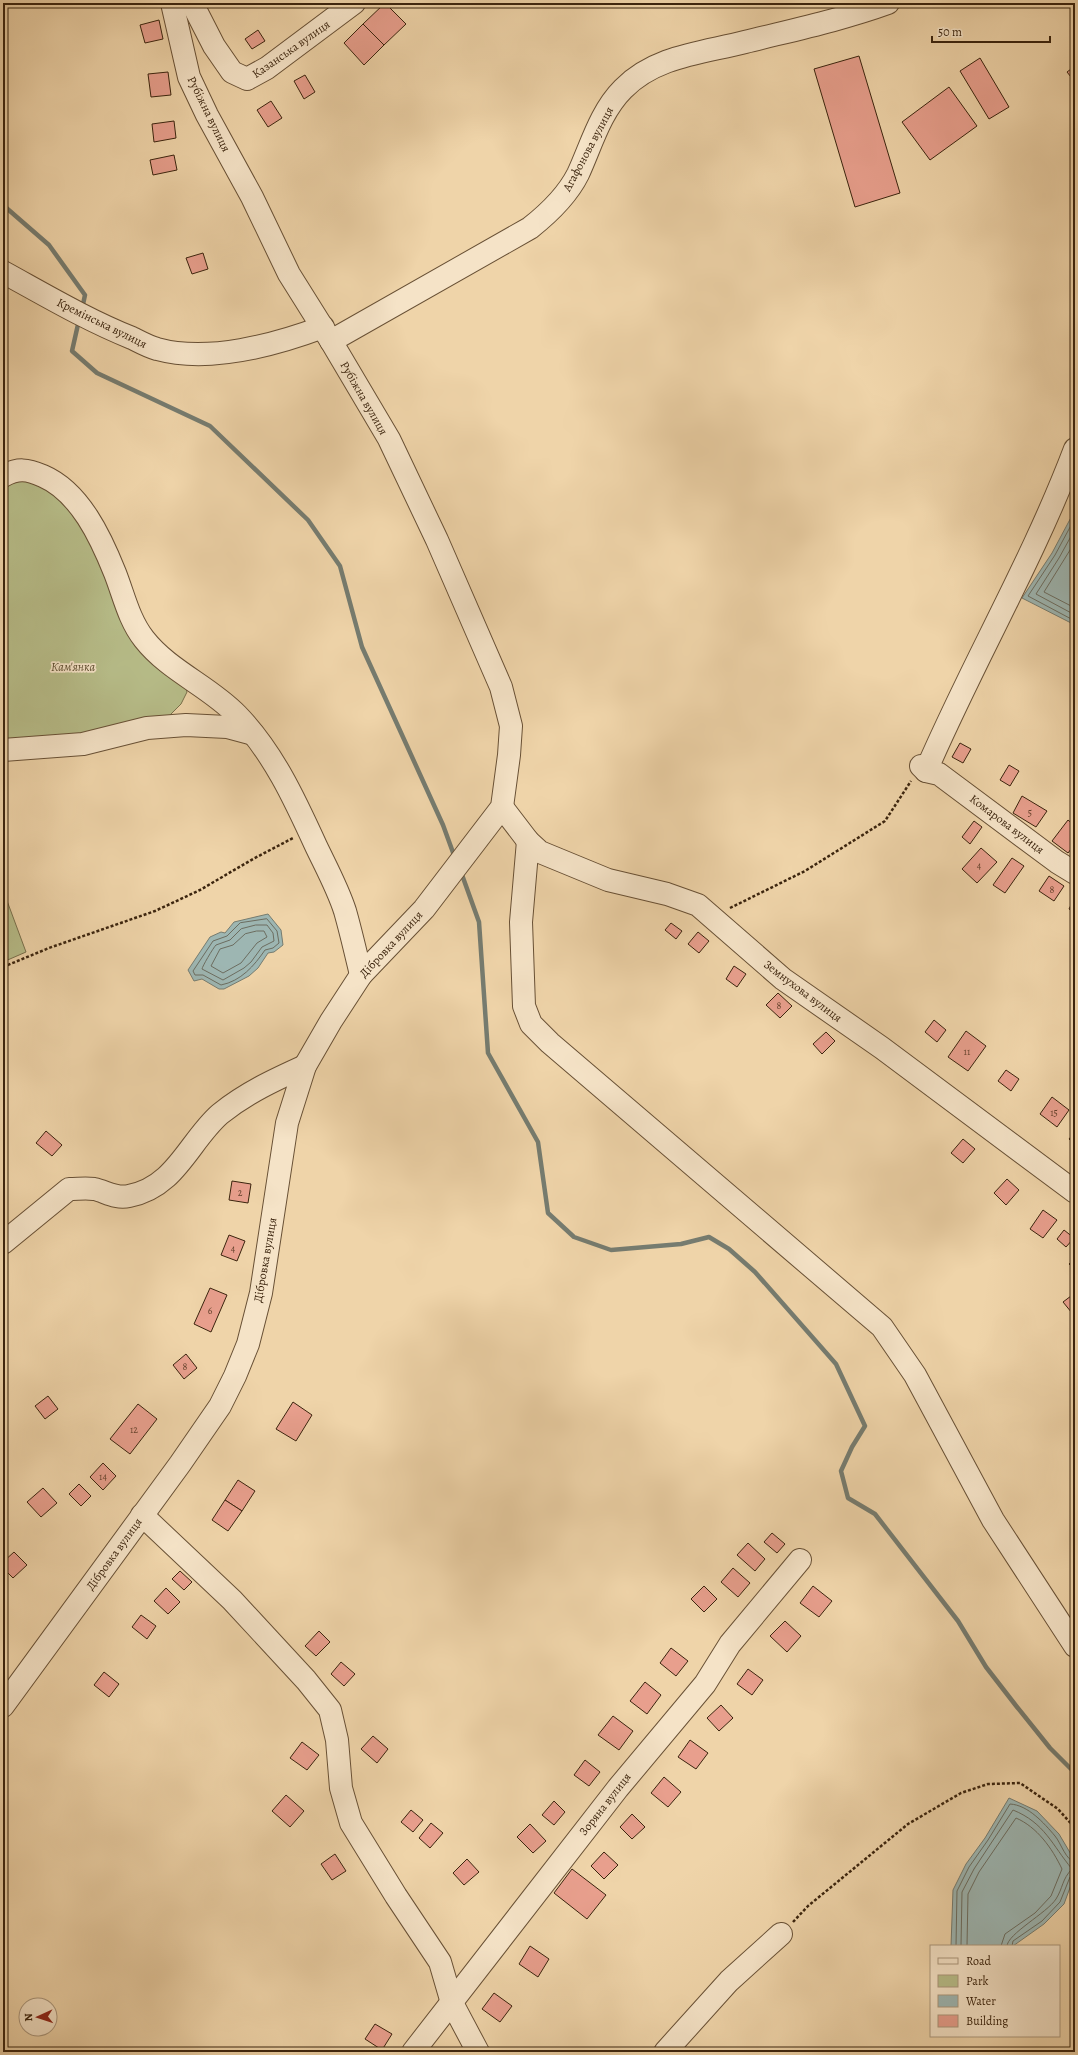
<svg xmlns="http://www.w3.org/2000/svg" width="1078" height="2055" font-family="Alegreya,serif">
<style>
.green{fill:#b7bd89;stroke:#79704c}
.water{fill:#9db6b2;stroke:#767c70}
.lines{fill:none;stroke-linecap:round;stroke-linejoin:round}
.shore{stroke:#6c6d60;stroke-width:1}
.stream{stroke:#767c70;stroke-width:4.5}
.building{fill:#e89f8d;stroke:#3b240e}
.minor-casing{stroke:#685035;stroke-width:24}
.path{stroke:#3b240e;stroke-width:2.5;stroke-dasharray:3 2;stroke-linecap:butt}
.minor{stroke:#f5e3c7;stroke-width:22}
.labels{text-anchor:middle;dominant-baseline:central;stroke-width:3.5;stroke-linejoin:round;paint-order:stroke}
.number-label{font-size:10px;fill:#66432e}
.street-label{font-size:12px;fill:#3b240e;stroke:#f5e3c7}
.park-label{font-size:12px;font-style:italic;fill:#5a4a2d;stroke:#f5e3c7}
</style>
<rect width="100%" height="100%" fill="#efd4a9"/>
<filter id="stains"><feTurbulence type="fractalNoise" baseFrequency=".005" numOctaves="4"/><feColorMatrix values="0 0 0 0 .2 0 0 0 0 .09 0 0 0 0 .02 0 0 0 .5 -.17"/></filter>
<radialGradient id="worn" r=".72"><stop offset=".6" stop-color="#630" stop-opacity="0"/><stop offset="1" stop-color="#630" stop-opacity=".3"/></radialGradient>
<g class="green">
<polygon points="25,475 70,504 115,586 184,682 187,692 181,704 167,718 120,730 3,745 3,482"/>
<polygon points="3,890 26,952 3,962"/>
</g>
<g class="water">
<polygon points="1075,510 1075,625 1022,598 1052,553"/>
<polygon points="268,914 281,930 283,945 274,952 268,953 258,968 249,976 224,989 219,989 202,979 194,981 188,970 210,937 221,932 225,933 234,922"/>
<polygon points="1009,1798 1037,1811 1059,1834 1075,1861 1075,1874 1064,1904 1044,1924 1013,1946 951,1946 953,1890 966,1864 985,1838"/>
</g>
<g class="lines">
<g class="shore">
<polyline points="1075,518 1055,555 1028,596 1075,621"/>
<polyline points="1075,529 1059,558 1036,594 1075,615"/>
<polyline points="1075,542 1044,592 1075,608"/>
<path d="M267,919L277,931L279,943L273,948L265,950C254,966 241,981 221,985L203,975H195L193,971L213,941L227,936L240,923Z"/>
<path d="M256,925H267L273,933L274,941L262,947L251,962L244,968L223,980L202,969C202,967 213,948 216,945L230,940L241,929Z"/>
<polygon points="257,931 264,931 267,937 257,943 241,963 223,973 211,966 220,949 233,945 245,934"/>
<path d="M956,1946L957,1891L969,1867L988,1840L1010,1804C1028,1805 1044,1823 1055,1836C1061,1843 1066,1861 1075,1862"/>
<path d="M961,1946L962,1892L974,1869L1013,1810C1045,1823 1052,1845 1072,1869C1062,1879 1063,1888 1056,1899C1047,1913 1007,1934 1007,1946"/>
<path d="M967,1946L968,1894L979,1872L1016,1818C1037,1827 1052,1848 1062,1869L1051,1896L1035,1913L1005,1934L1001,1946"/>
<polyline points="1012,1946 1013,1941 1042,1921 1060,1902 1070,1877 1075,1875"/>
</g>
<g class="stream">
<polyline points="3,205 49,245 85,295 82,309"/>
<polyline points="79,320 72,351 97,373 210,426 308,520 340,566 362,647 443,825 455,858"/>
<polyline points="461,872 479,922 488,1053 538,1142 548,1213 574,1237 611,1250 681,1244 709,1237 729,1249 755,1272 836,1364 865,1426 852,1447 841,1471 848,1498 875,1514 958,1621 986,1667 1017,1707 1050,1748 1075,1773"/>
</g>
</g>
<g class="building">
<polygon points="385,3 406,24 384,45 363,24"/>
<polygon points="159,20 163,39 145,43 140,25"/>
<polygon points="363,24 384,45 364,65 344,43"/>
<polygon points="258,30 265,41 252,49 245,39"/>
<polygon points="859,56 900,193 855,207 814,69"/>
<polygon points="980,58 1009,107 989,119 960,71"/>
<polygon points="1075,66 1075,82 1067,72"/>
<polygon points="168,72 171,95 151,97 148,74"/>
<polygon points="305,75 315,92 304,99 294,81"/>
<polygon points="949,87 977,126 930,160 902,122"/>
<polygon points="271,101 282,118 268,127 257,110"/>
<polygon points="174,121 176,138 154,142 152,124"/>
<polygon points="174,155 177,170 153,175 150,160"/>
<polygon points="203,253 208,269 192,274 186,258"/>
<polygon points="960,743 971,749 963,763 952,757"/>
<polygon points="1009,765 1019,771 1010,786 1000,780"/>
<polygon points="1022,796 1047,811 1036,827 1013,813"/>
<polygon points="1068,820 1075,826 1075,844 1068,853 1052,841"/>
<polygon points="974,821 982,827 970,844 962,837"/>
<polygon points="981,848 997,862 977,883 962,869"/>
<polygon points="1012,858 1024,866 1005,893 993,885"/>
<polygon points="1049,876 1064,886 1054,901 1039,891"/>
<polygon points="1075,897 1075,913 1069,909"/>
<polygon points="671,923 682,931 676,939 665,930"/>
<polygon points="698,932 709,941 699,953 688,944"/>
<polygon points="734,966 746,974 737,987 726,979"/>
<polygon points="778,993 792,1006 780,1018 766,1005"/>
<polygon points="934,1020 946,1030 937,1042 925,1032"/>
<polygon points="966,1031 986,1046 968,1071 948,1057"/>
<polygon points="826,1032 835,1041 822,1054 813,1044"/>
<polygon points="1006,1070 1019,1079 1011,1091 998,1081"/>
<polygon points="1052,1097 1069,1110 1057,1127 1040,1114"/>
<polygon points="46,1131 62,1145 52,1156 36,1143"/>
<polygon points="1075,1132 1075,1145 1069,1139"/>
<polygon points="963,1139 975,1149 963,1163 951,1153"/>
<polygon points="1007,1179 1019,1190 1006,1205 994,1193"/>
<polygon points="232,1181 251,1184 248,1203 229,1200"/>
<polygon points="1043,1210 1057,1220 1043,1238 1030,1229"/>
<polygon points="1064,1230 1074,1238 1066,1247 1057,1239"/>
<polygon points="229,1235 245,1241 237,1261 221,1255"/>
<polygon points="1075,1258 1075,1270 1069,1264"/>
<polygon points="210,1288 227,1295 211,1332 194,1324"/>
<polygon points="1075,1293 1075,1311 1072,1313 1063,1302"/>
<polygon points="186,1354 197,1368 184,1379 173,1365"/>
<polygon points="48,1396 58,1409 45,1419 35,1406"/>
<polygon points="293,1402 312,1415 296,1441 276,1429"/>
<polygon points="138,1404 157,1419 130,1454 110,1439"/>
<polygon points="103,1463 116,1476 103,1490 90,1477"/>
<polygon points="238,1480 255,1491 242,1511 225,1500"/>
<polygon points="79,1484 91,1496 81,1506 69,1494"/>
<polygon points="43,1488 57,1503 41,1517 27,1502"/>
<polygon points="225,1500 242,1511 228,1531 212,1520"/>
<polygon points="772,1533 785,1544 777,1553 764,1542"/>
<polygon points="748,1543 765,1559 755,1571 737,1555"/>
<polygon points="14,1552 27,1565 13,1578 3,1568 3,1562"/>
<polygon points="733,1568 750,1583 738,1597 721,1582"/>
<polygon points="180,1571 192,1582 184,1590 172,1579"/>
<polygon points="704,1586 717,1599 704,1612 691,1599"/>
<polygon points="813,1586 832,1601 819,1617 800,1603"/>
<polygon points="166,1588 180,1602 168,1614 154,1601"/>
<polygon points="141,1615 156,1626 147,1639 132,1627"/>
<polygon points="785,1621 801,1636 787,1652 770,1636"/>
<polygon points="319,1631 330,1642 316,1656 305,1646"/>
<polygon points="671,1648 688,1661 676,1676 660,1663"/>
<polygon points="341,1662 355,1674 344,1686 331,1674"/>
<polygon points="748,1669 763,1680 752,1695 737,1684"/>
<polygon points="104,1672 119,1684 109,1697 94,1685"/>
<polygon points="645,1682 661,1695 647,1714 630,1701"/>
<polygon points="721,1705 733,1718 719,1731 707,1718"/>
<polygon points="613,1716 633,1731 619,1750 598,1735"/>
<polygon points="373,1736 388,1749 377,1763 361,1749"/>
<polygon points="690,1740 708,1753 696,1769 678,1757"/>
<polygon points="302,1742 319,1755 307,1770 290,1758"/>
<polygon points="585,1760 600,1772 589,1786 574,1775"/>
<polygon points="664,1777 681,1792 668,1807 651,1793"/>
<polygon points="286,1795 304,1811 290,1827 272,1811"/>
<polygon points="554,1801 565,1812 554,1825 542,1815"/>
<polygon points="411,1810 423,1820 413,1832 401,1822"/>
<polygon points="632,1814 645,1827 632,1839 620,1827"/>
<polygon points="431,1823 443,1833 430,1848 419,1838"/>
<polygon points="530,1824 546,1841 533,1853 517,1837"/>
<polygon points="604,1852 618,1865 604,1879 591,1866"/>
<polygon points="335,1854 346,1871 332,1880 321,1864"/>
<polygon points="467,1859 479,1872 464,1885 453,1873"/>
<polygon points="572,1869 606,1895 587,1919 554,1893"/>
<polygon points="530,1946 549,1959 538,1977 519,1964"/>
<polygon points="494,1993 512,2006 500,2022 482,2009"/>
<polygon points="375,2024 392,2034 382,2050 365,2039"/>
</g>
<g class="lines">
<defs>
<g id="minor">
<polyline points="192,3 214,46 232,72 247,79 267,68 354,3"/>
<path d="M3,272C45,295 87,320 132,338C140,342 149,347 157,349C208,363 275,345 323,327"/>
<path d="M331,341L530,228C549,213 567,196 578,174C591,146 600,112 623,89C655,56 702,53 745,42C793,30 841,20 888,3"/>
<path d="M3,476C18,468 27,469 43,476C80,492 101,538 115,573C124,596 129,620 144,639C169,671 209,686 237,715C273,752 295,800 316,846C326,867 338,889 345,911C351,932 356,954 361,975"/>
<polyline points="3,750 83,744 147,728 186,725 227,727 253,734"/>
<polyline points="921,766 926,771 939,774 1057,862 1075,873"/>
<path d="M926,771C973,662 1033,560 1075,449"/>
<polyline points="502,807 528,841 540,852 608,880 667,894 698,905 783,979 882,1048 1075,1192"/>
<polyline points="528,841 521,922 524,1006 531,1024 550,1043 882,1327 915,1375 993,1520 1075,1646"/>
<path d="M3,1243L69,1189C78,1189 86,1188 94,1189C105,1191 115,1199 129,1196C176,1187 189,1141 220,1114C246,1093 274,1080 305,1066"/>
<polyline points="142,1515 232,1600 306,1680 330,1710 337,1740 341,1788 351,1823 396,1896 440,1962 452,2003 478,2052"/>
<polyline points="3,1706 180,1464 220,1406 235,1376 248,1344 261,1293 287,1123 305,1066 331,1021 361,975 424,909 502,807 509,755 511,726 501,687 437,540 389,439 331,341 289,274 252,197 207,115 189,77 172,3"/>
<polyline points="413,2052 618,1788 705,1684 730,1644 800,1560"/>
<polyline points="665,2052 729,1981 781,1934"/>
</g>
</defs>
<use href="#minor" class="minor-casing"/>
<g class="path">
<polyline points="730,908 805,871 885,821 911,781"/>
<polyline points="3,967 49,948 155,911 200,890 253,859 293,838"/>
<polyline points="793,1922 808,1906 908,1824 961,1793 988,1784 1020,1783 1058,1809 1075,1828"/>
</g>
<use href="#minor" class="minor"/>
</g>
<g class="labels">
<g class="number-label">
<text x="1030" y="812">5</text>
<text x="979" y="865">4</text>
<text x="1052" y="889">8</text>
<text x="779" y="1005">8</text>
<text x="967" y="1051">11</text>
<text x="1054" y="1112">15</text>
<text x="240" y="1192">2</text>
<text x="233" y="1248">4</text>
<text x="210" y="1310">6</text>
<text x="185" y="1366">8</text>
<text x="134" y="1429">12</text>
<text x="103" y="1476">14</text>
</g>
<g class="street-label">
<text transform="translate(291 49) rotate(-35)">Казанська вулиця</text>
<text transform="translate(209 114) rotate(64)">Рубіжна вулиця</text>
<text transform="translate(588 149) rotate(-62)">Агафонова вулиця</text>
<text transform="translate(102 323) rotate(26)">Кремінська вулиця</text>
<text transform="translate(364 398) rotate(60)">Рубіжна вулиця</text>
<text transform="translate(1007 824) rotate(37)">Комарова вулиця</text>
<text transform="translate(391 944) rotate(-47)">Дібровка вулиця</text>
<text transform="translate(803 991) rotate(37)">Земнухова вулиця</text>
<text transform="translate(265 1260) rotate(-80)">Дібровка вулиця</text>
<text transform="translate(114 1554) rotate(-54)">Дібровка вулиця</text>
<text transform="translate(605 1804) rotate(-52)">Зоряна вулиця</text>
</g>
<g class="park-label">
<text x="73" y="667">Кам'янка</text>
</g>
</g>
<rect width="1078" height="2055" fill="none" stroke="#efd4a9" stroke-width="16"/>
<rect x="4" y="4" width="1070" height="2047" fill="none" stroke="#3b240e" stroke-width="2"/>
<rect x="8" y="8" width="1062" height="2039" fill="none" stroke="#3b240e"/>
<rect x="930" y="1945" width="130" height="92" fill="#f5e3c7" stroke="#ab977d"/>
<rect x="938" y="1958" width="20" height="6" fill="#f5e3c7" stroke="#ab977d"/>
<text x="966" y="1965" font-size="12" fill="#3b240e">Road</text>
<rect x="938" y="1975" width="20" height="12" fill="#b7bd89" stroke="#ab977d"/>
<text x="966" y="1985" font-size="12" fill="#3b240e">Park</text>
<rect x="938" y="1995" width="20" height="12" fill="#9db6b2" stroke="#ab977d"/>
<text x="966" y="2005" font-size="12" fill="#3b240e">Water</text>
<rect x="938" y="2015" width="20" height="12" fill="#e89f8d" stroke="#ab977d"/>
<text x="966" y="2025" font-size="12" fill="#3b240e">Building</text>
<g transform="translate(38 2017) rotate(267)"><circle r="19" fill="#f5e3c7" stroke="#ab977d"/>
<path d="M0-3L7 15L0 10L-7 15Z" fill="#8f2418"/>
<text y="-6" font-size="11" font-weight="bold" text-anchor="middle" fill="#3b240e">N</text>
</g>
<path d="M932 36v6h118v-6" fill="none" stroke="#3b240e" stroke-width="2"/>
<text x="938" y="36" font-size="12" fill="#3b240e" stroke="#f5e3c7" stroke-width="3" paint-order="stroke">50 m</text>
<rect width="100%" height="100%" filter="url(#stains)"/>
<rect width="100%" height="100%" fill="url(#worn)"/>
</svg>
